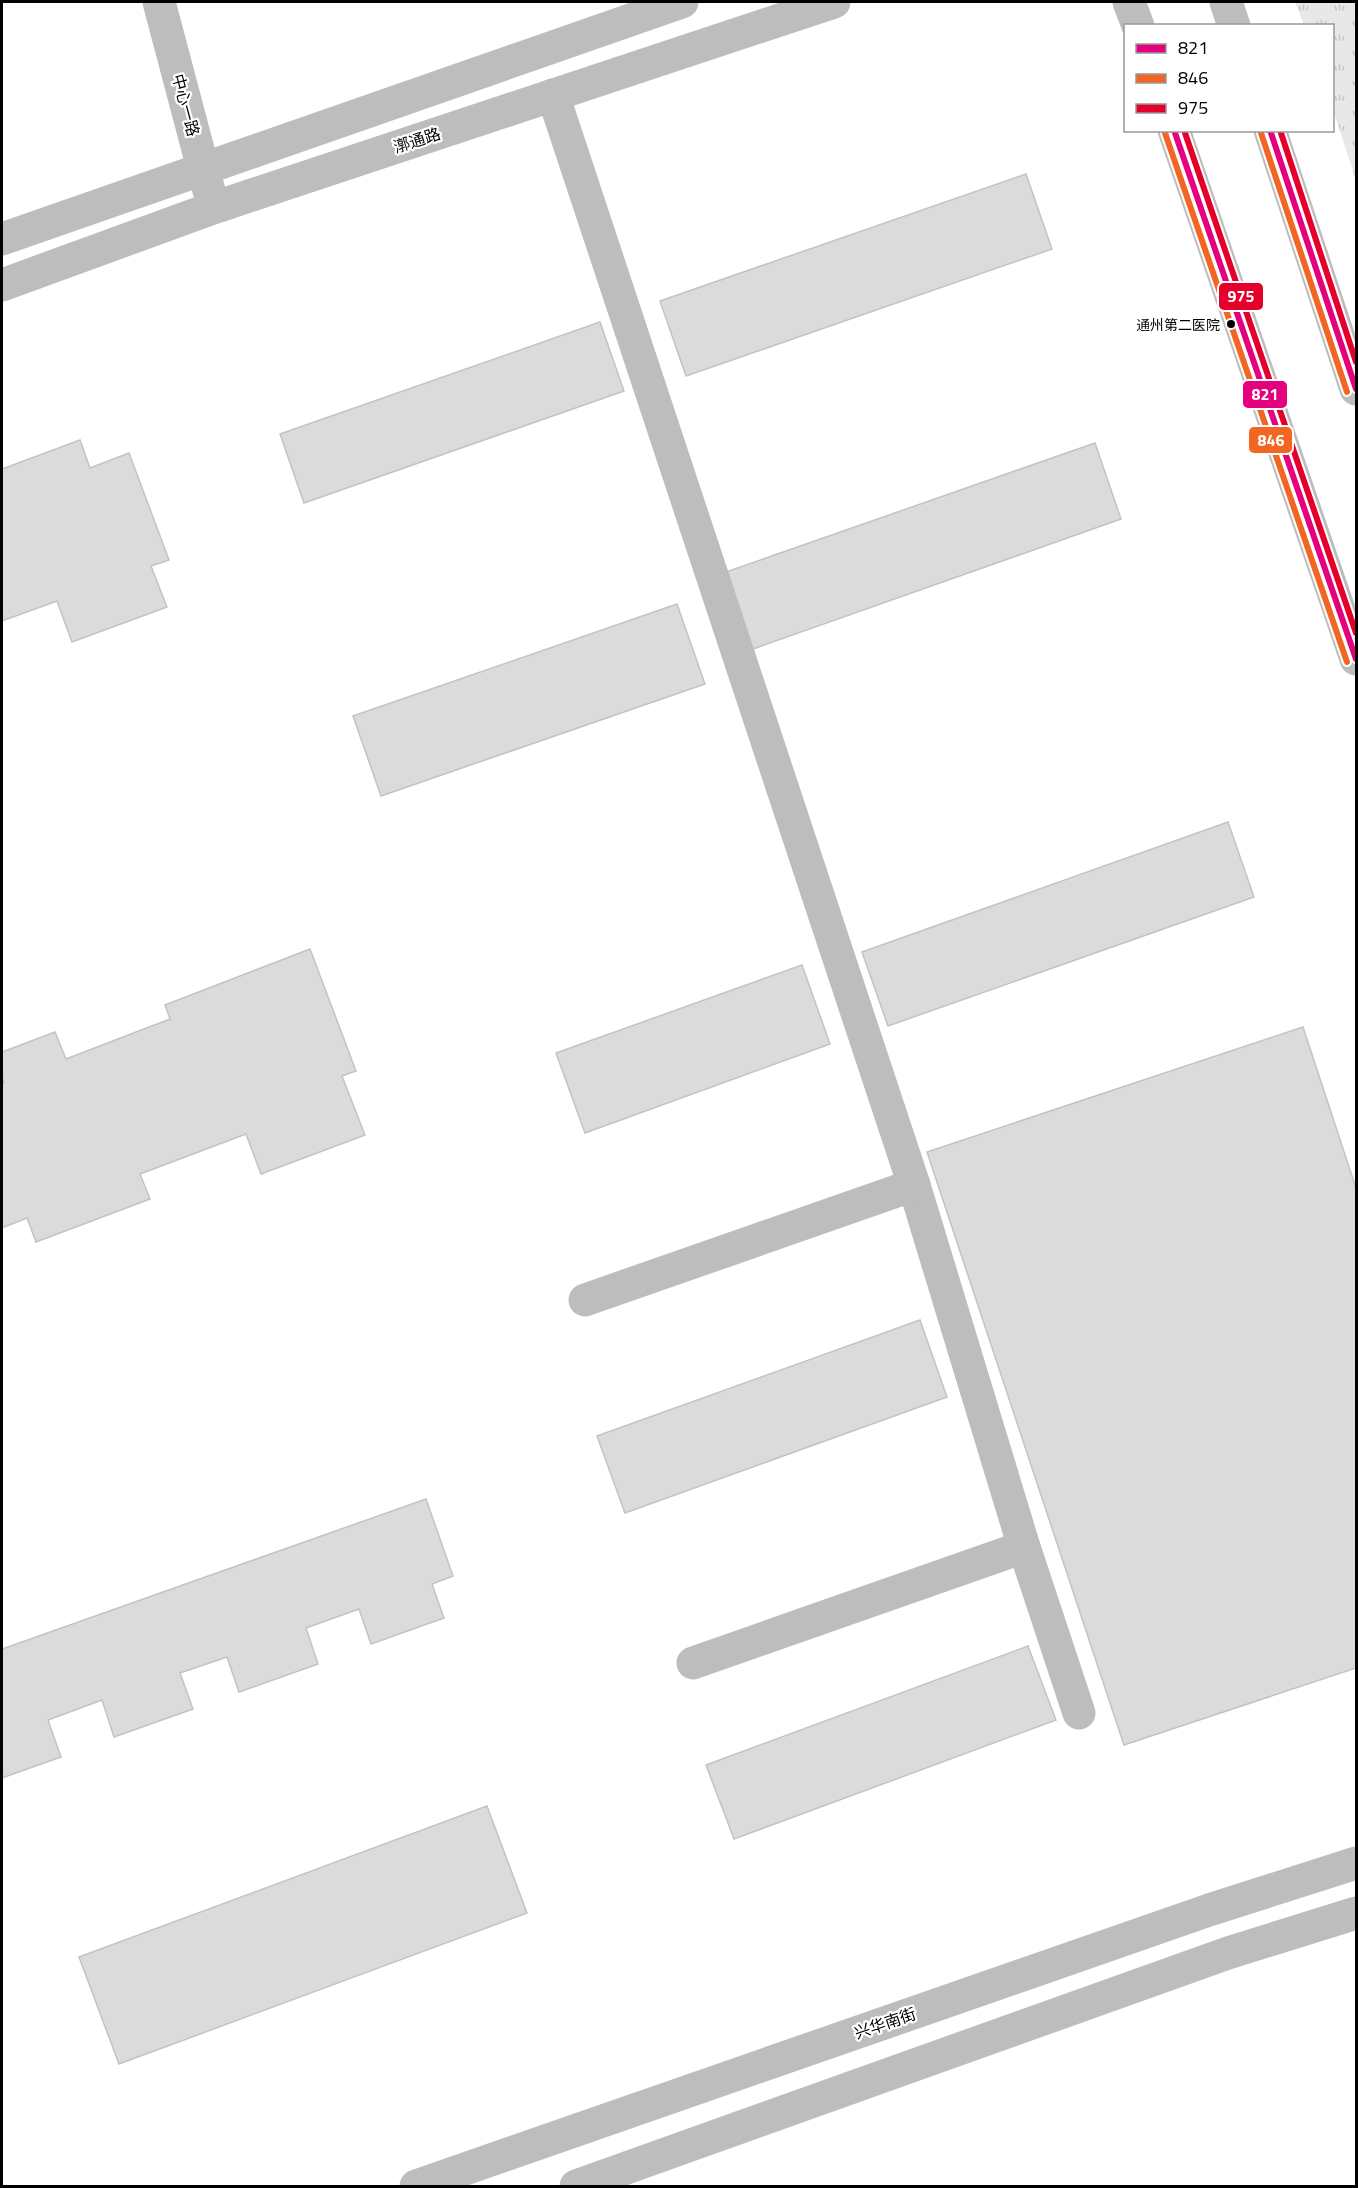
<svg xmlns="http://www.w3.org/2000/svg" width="1358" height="2188" font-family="'Titillium Web','Noto Sans SC',sans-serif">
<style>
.park{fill:url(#park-tufts)}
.building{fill:#dbdbdb;stroke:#c3c3c3;stroke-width:1.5}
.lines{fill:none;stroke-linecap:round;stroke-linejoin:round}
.minor{stroke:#bdbdbd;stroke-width:33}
.major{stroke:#bdbdbd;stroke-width:33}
.bus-1-casing{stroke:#fff;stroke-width:10}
.bus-2-casing{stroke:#fff;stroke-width:10}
.bus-3-casing{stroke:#fff;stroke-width:10}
.bus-1{stroke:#e5007d;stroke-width:6}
.bus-2{stroke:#f26522;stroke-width:6}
.bus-3{stroke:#e4002b;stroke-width:6}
.bus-dot{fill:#000;stroke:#fff;stroke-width:2}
.labels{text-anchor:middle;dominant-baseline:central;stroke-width:4.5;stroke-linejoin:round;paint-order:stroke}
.bus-label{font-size:14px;fill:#000;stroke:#fff;text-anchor:end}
.street-label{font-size:16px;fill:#000;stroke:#fff}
.line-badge{stroke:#fff;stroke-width:2}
.badge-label{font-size:16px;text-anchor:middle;font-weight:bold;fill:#fff}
</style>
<defs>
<pattern id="park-tufts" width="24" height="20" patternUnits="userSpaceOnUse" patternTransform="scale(1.5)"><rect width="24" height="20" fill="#e8e8e8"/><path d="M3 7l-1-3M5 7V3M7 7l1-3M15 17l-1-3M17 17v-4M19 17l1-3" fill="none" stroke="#c5c5c5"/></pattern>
</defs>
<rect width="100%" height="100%" fill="#fff"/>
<polygon class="park" points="1295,2 1356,2 1356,180 1333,110 1332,26 1304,25"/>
<g class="building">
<polygon points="1026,174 1052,249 686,376 660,301"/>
<polygon points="600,322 624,391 304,503 280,434"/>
<polygon points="80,440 90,468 129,453 169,560 151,566 167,607 72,642 57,601 2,621 2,469"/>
<polygon points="1095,443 1121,519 753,649 726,572"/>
<polygon points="677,604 705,684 381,796 353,716"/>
<polygon points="1228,822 1254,897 888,1026 862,952"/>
<polygon points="310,949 356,1071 342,1076 365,1135 261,1174 246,1134 140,1174 150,1199 36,1242 27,1218 2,1228 2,1084 4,1083 2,1077 2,1052 55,1032 66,1059 170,1019 165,1005"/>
<polygon points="802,965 830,1044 585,1133 556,1053"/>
<polygon points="1303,1027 1356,1188 1356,1668 1124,1745 927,1152"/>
<polygon points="920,1320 947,1397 625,1513 597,1436"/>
<polygon points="426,1499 453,1576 432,1584 444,1618 371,1644 359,1609 306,1628 318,1664 239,1692 227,1657 180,1673 193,1709 114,1737 102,1700 48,1720 61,1757 2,1778 2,1649"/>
<polygon points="1028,1646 1056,1720 734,1839 706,1765"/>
<polygon points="487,1806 527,1913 119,2064 79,1957"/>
</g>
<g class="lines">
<g class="minor">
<polyline points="159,2 209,191"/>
<polyline points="553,95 914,1185 1024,1547 1079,1713"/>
<polyline points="2,239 682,2"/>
<polyline points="2,285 213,208 834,2"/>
<polyline points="585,1300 914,1185"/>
<polyline points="693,1663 1024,1547"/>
</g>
<g class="major">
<polyline points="1129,2 1138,26"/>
<polyline points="1226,2 1234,26"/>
<polyline points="1174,130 1356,659"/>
<polyline points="1270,130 1356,389"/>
<polyline points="416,2186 1209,1910 1356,1863"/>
<polyline points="576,2186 1228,1953 1356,1913"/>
</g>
<defs>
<g id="bus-1">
<polyline points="1174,130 1356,659"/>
<polyline points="1270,130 1356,389"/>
</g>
<g id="bus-2">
<polyline points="1165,133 1347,662"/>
<polyline points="1261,133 1347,392"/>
</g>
<g id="bus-3">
<polyline points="1184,130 1356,633"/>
<polyline points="1280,130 1356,362"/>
</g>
</defs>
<use href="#bus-1" class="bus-1-casing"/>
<use href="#bus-2" class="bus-2-casing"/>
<use href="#bus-3" class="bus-3-casing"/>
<use href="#bus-1" class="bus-1"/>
<use href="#bus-2" class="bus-2"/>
<use href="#bus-3" class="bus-3"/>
</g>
<circle class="bus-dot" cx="1231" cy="324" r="5"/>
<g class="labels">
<g class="bus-label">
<text x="1220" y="324">通州第二医院</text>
</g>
<g class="street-label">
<text transform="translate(186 105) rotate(75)">中心一路</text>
<text transform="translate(417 140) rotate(-18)">漷通路</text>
<text transform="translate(885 2023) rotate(-19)">兴华南街</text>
</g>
</g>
<g class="line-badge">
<rect x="1218" y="282" width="46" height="29" rx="6" fill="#e4002b"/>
<rect x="1242" y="380" width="46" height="29" rx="6" fill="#e5007d"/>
<rect x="1248" y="426" width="45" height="28" rx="6" fill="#f26522"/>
</g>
<g class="badge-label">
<text x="1241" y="302">975</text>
<text x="1265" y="400">821</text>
<text x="1271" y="446">846</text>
</g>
<rect width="1358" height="2188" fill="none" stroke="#000000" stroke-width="6"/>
<rect x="1124" y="24" width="210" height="108" fill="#ffffff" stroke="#999999" stroke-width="1.5"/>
<rect x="1136" y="44" width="30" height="9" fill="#e5007d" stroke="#999999" stroke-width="1.5"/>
<text x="1178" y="54" font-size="18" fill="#000000">821</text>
<rect x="1136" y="74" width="30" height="9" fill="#f26522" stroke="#999999" stroke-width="1.5"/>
<text x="1178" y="84" font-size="18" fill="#000000">846</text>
<rect x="1136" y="104" width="30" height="9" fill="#e4002b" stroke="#999999" stroke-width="1.5"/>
<text x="1178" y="114" font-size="18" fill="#000000">975</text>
</svg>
